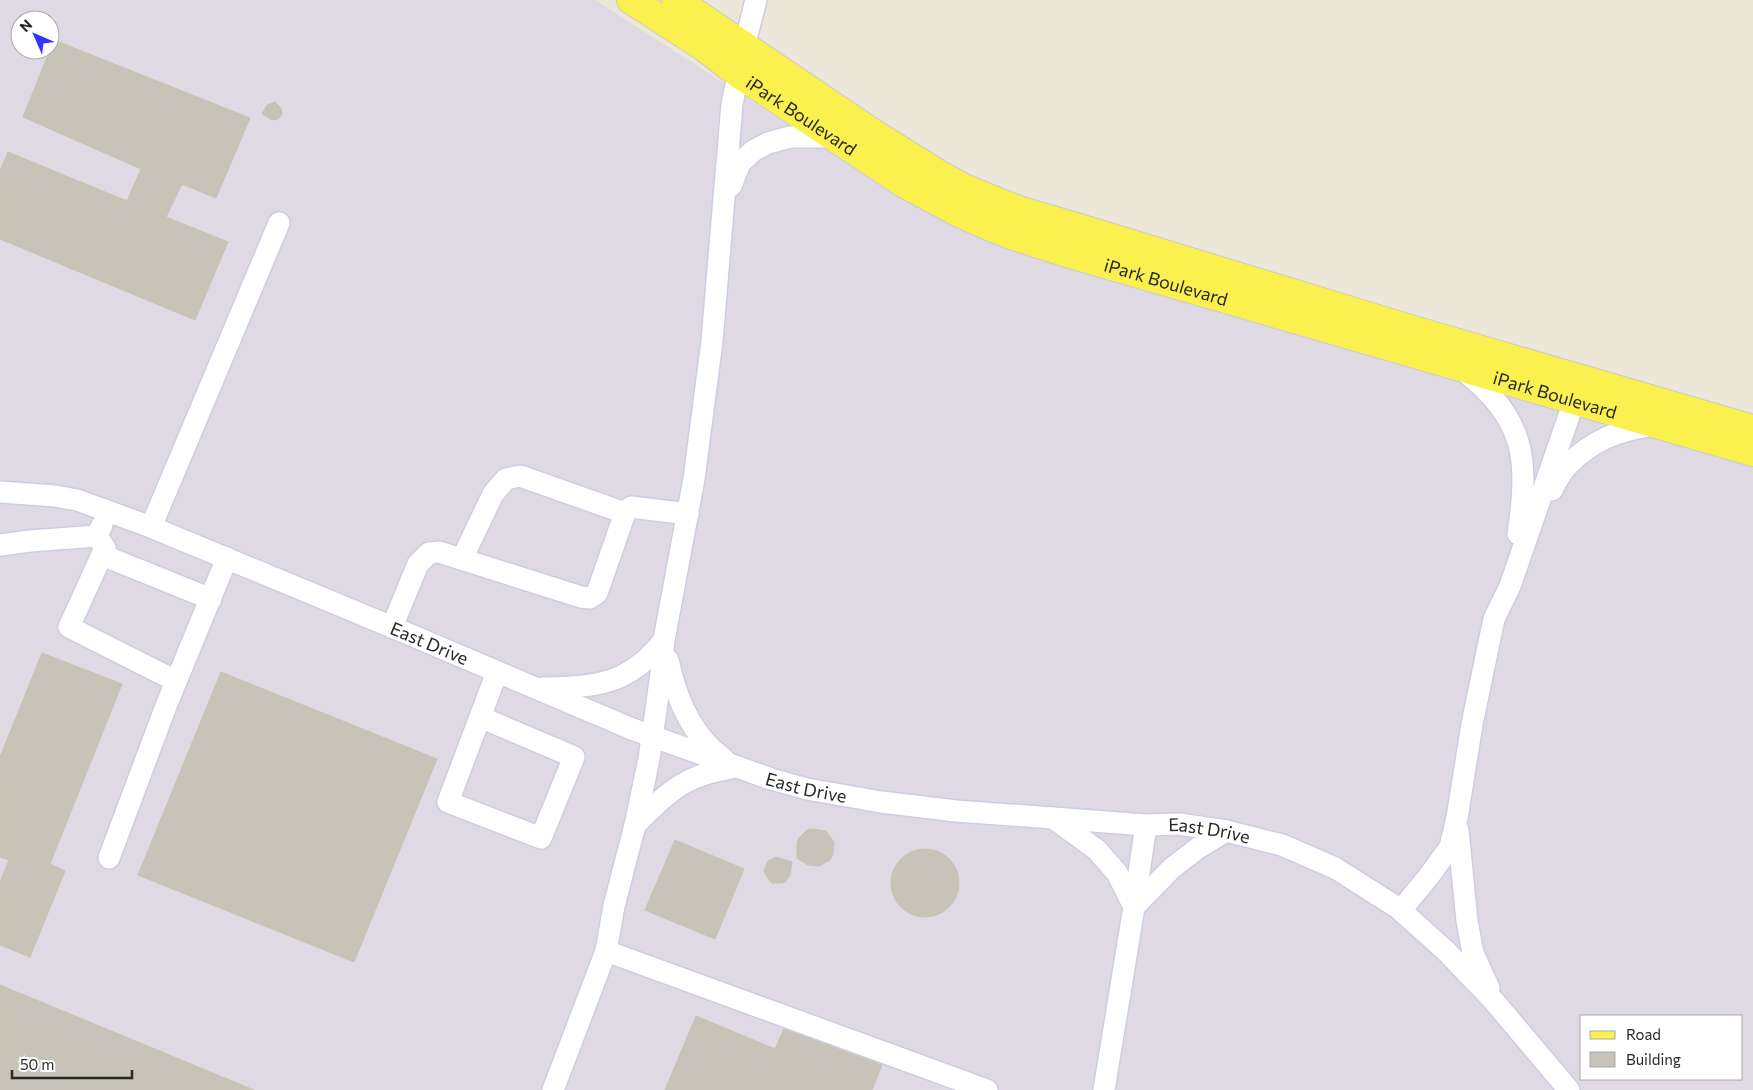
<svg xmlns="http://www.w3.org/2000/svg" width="1753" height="1090" font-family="Commissioner,sans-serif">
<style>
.industrial{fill:#ded9e3;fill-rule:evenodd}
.building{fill:#c7c3b8;stroke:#c7c3b2}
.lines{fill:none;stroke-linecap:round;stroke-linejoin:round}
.minor-casing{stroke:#cdcde2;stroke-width:24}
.major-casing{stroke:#cbcbcb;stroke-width:30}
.minor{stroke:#fff;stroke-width:21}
.major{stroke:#fbf14e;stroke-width:28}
.labels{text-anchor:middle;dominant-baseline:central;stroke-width:4;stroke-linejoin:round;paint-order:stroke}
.street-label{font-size:18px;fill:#282828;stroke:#fff}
</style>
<rect width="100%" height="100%" fill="#ece7d8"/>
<path class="industrial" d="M0,0H595L832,153L951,224L1038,258L1753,467V1090H0ZM20,20H50V50H20ZM1582,1016H1742V1079H1582Z"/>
<g class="building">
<polygon points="54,40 250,118 216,198 182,184 166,217 228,242 195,320 0,239 0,171 8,152 127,201 141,169 23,117"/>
<polygon points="275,102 281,108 282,114 278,119 272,120 262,114 267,105"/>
<polygon points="42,653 122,684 50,864 65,871 30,957 0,945 0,882 9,860 0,857 0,757"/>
<polygon points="221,672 437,759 354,962 138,875"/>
<polygon points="813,829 826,831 834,842 833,854 830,860 819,866 808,865 797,858 797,845 798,839 807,830"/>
<polygon points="675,840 744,869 715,939 645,910"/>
<circle cx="925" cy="883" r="34"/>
<polygon points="776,857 792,862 790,875 785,882 781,883 772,883 769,880 764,871 768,861"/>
<polygon points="0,985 254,1090 0,1090"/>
<polygon points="696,1016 775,1049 784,1029 882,1065 872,1090 665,1090"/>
</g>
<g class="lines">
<defs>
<g id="minor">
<polyline points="731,186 740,163 753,151 768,143 790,137 832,137"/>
<path d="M1464,371C1526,420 1529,459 1518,534"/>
<path d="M1552,490C1556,482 1561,473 1567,466C1592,440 1619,430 1654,425"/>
<path id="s1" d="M0,492L55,496L77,500L151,527L392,627L632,729L771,779L807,789L881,802L956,811L1053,818L1146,825L1179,824L1226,831L1282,845L1335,868L1398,908L1446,951L1493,1000L1569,1090"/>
<polyline points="151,527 279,223"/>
<polyline points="97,536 105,548 69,627 176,681"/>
<polyline points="0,545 30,541 97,536 102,525"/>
<polyline points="102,555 211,599"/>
<polyline points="462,559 493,494 506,479 520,476 625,513"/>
<polyline points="392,627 418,564 429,553 439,552 581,597 590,598 597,593 625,513 631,507 688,514"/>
<path d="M668,660C676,698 691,736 724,759"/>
<path d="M543,688C596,687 629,685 664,640"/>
<polyline points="480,717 574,757 541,838 448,802 497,672"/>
<polyline points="1053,818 1097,850 1117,873 1134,907 1172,868 1198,848 1226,831"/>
<path d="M635,825C653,807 673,786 697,777C709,772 723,770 735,767"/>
<polyline points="1458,830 1467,921 1473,953 1489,988"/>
<polyline points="109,858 166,706 227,558"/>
<polyline points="1401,910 1429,876 1450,847 1457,818 1472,724 1494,619 1510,586 1579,387"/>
<polyline points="606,951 987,1090"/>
<polyline points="553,1090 606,951 614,906 635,825 649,759 661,674 664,640 694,479 712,341 732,104 744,47 756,0"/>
<polyline points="1104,1090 1134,907 1146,825"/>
</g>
<g id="major">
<path id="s2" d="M631,0L704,47L739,74L905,184L957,212L984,224L1011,235L1067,253L1753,452"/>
<polyline points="676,0 873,133 940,175 966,189 1021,211 1076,227 1410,329 1753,429"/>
</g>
</defs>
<use href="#minor" class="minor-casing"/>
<use href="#major" class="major-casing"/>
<use href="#minor" class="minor"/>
<use href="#major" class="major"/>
</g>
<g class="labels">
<g class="street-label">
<text stroke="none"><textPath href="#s2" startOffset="206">iPark Boulevard</textPath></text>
<text stroke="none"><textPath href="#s2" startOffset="610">iPark Boulevard</textPath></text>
<text stroke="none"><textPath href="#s2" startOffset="1015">iPark Boulevard</textPath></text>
<text stroke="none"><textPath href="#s1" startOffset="458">East Drive</textPath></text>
<text stroke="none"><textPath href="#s1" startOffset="862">East Drive</textPath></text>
<text stroke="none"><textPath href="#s1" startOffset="1268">East Drive</textPath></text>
</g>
</g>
<rect x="1580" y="1015" width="162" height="65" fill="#ffffff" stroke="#a9a9a9"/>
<rect x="1590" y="1031" width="25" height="8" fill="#fbf14e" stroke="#a9a9a9"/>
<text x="1626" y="1040" font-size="15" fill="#282828">Road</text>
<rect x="1590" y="1052" width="25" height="15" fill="#c7c3b8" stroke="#a9a9a9"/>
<text x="1626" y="1065" font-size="15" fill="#282828">Building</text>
<g transform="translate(35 35) rotate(315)"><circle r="24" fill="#ffffff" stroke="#a9a9a9"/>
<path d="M0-4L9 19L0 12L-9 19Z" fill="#3133ff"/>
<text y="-8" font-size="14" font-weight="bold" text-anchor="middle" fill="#282828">N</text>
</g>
<path d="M12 1070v8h120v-8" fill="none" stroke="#282828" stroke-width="2.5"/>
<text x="20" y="1070" font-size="15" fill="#282828" stroke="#ffffff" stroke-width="4" paint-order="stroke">50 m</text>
</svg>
